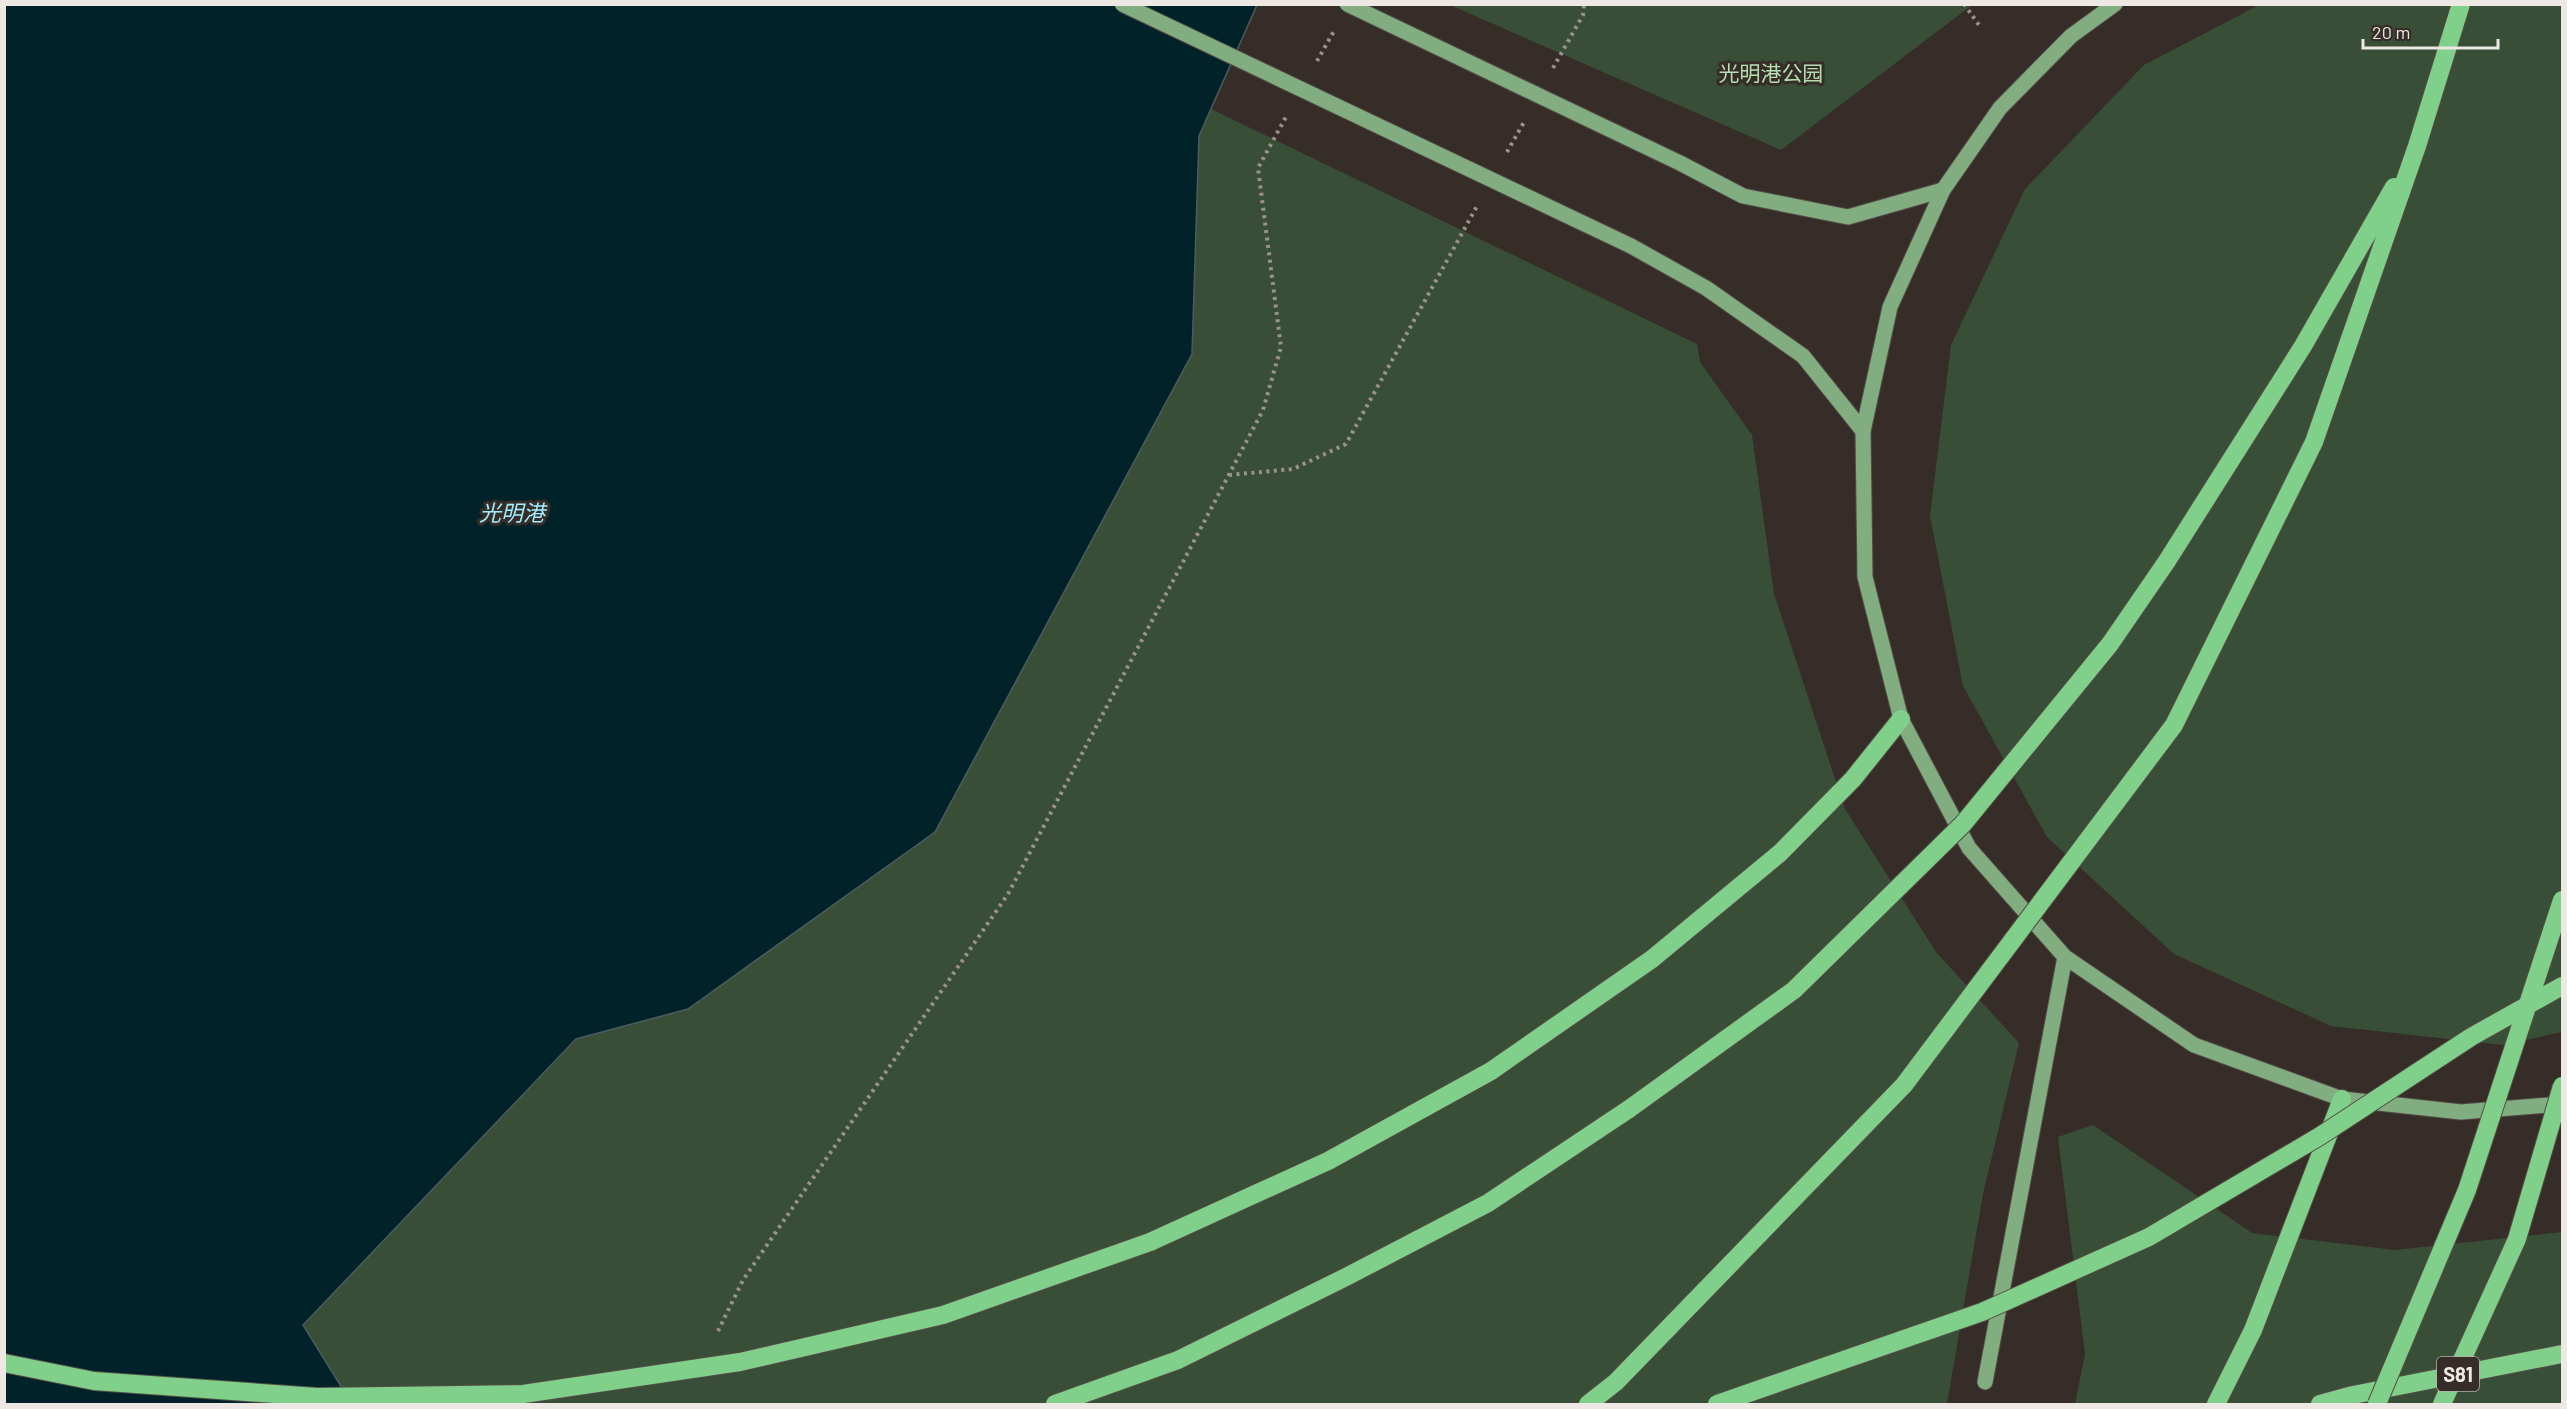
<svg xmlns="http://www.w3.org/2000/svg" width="2567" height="1409" font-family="Barlow,'Noto Sans SC',sans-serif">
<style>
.green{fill:#394e37}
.water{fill:#022229;stroke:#495d61;stroke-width:1.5}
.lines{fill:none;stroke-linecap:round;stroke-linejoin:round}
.major-casing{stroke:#544c47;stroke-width:17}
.highway-casing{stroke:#544c47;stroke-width:20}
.path{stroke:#99928d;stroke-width:4;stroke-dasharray:3 4.5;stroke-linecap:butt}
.major{stroke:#81ad80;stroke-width:15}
.highway{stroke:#80cf8a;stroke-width:18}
.major-bridge-casing{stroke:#544c47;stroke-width:17;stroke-linecap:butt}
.highway-bridge-casing{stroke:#544c47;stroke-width:20;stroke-linecap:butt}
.major-bridge{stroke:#81ad80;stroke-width:15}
.highway-bridge{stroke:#80cf8a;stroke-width:18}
.labels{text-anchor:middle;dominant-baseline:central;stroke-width:6;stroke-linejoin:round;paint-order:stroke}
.shield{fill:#362d28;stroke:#b7b0ac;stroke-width:1.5}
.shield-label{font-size:20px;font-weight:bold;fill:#eee8e4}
.park-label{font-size:21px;fill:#b4deaf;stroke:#362d28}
.water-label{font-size:22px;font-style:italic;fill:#a0ecff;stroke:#362d28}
</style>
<rect width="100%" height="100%" fill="#362d28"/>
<g class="green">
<polygon points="1450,5 1972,5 1781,150"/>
<polygon points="2259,5 2562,5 2562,1032 2503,1045 2331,1026 2174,954 2047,837 1963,686 1930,516 1951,345 2025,189 2144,65"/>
<polygon points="1211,109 1697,344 1700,362 1752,435 1774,594 1845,809 1936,952 2019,1043 1983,1194 1947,1404 352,1404 303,1325 577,1039 688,1009 1199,136"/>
<polygon points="2093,1125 2252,1233 2395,1250 2562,1232 2562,1404 2075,1404 2085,1354 2058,1137"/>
</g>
<polygon class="water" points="5,5 1257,5 1199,136 1192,354 935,832 688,1009 576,1039 303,1325 352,1404 5,1404"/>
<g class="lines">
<defs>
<g id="major">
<polyline points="2115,4 2071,36 2000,108 1943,190 1890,307 1863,431 1865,577 1901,719 1969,848 2065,957 2194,1045 2342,1099 2461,1112 2562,1104"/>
<polyline points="1680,163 1743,196 1848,217 1943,190"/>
<polyline points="1631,246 1706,288 1803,356 1863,431"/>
<polyline points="1985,1382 2065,957"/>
</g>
<g id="highway">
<polyline points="1150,1242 1328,1161 1491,1071 1652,959 1780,853 1853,779 1901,719"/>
<polyline points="1055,1404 1178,1360 1344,1278 1488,1203 1629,1109"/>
<polyline points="2216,1404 2253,1330 2342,1099"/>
<polyline points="2320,1404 2353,1395 2562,1354"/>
</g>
</defs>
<use href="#major" class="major-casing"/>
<use href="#highway" class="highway-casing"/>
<g class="path">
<polyline points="1964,4 1979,25"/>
<polyline points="1317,61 1334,31"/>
<polyline points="1553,68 1583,15 1584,4"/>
<polyline points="1507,152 1524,122"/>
<polyline points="1229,475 1293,469 1346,444 1477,206"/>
<polyline points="718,1331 743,1280 1008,894 1263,410 1281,347 1258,168 1287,115"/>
</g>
<use href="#major" class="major"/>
<use href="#highway" class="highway"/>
<defs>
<g id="major-bridge">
<polyline points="1122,4 1631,246"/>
<polyline points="1347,4 1680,163"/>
</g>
<g id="highway-bridge">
<polyline points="1629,1109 1794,990 1963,824 2110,644 2167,561 2303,346 2394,187"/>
<polyline points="4,1363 94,1381 317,1397 523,1394 740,1362 943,1315 1150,1242"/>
<polyline points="1588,1404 1616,1382 1904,1085 2174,725 2314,442 2417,146 2461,4"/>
<polyline points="1717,1404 1982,1312 2149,1237 2320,1136 2471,1037 2562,986"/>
<polyline points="2377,1404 2467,1190 2562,900"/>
<polyline points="2442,1404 2517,1239 2562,1086"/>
</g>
</defs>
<use href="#major-bridge" class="major-bridge-casing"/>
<use href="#highway-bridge" class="highway-bridge-casing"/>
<use href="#major-bridge" class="major-bridge"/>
<use href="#highway-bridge" class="highway-bridge"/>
</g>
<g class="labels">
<rect class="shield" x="2437" y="1357" width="42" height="34" rx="4.5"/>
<g class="shield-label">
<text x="2458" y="1374">S81</text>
</g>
<g class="park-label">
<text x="1771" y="72">光明港公园</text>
</g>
<g class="water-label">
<text x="512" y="512">光明港</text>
</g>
</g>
<rect width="2567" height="1409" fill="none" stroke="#eee8e4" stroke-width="12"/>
<path d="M2363 39v9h135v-9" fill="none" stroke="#eee8e4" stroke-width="3"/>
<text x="2372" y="39" font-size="18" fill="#eee8e4" stroke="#362d28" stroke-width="4.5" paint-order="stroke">20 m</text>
</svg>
